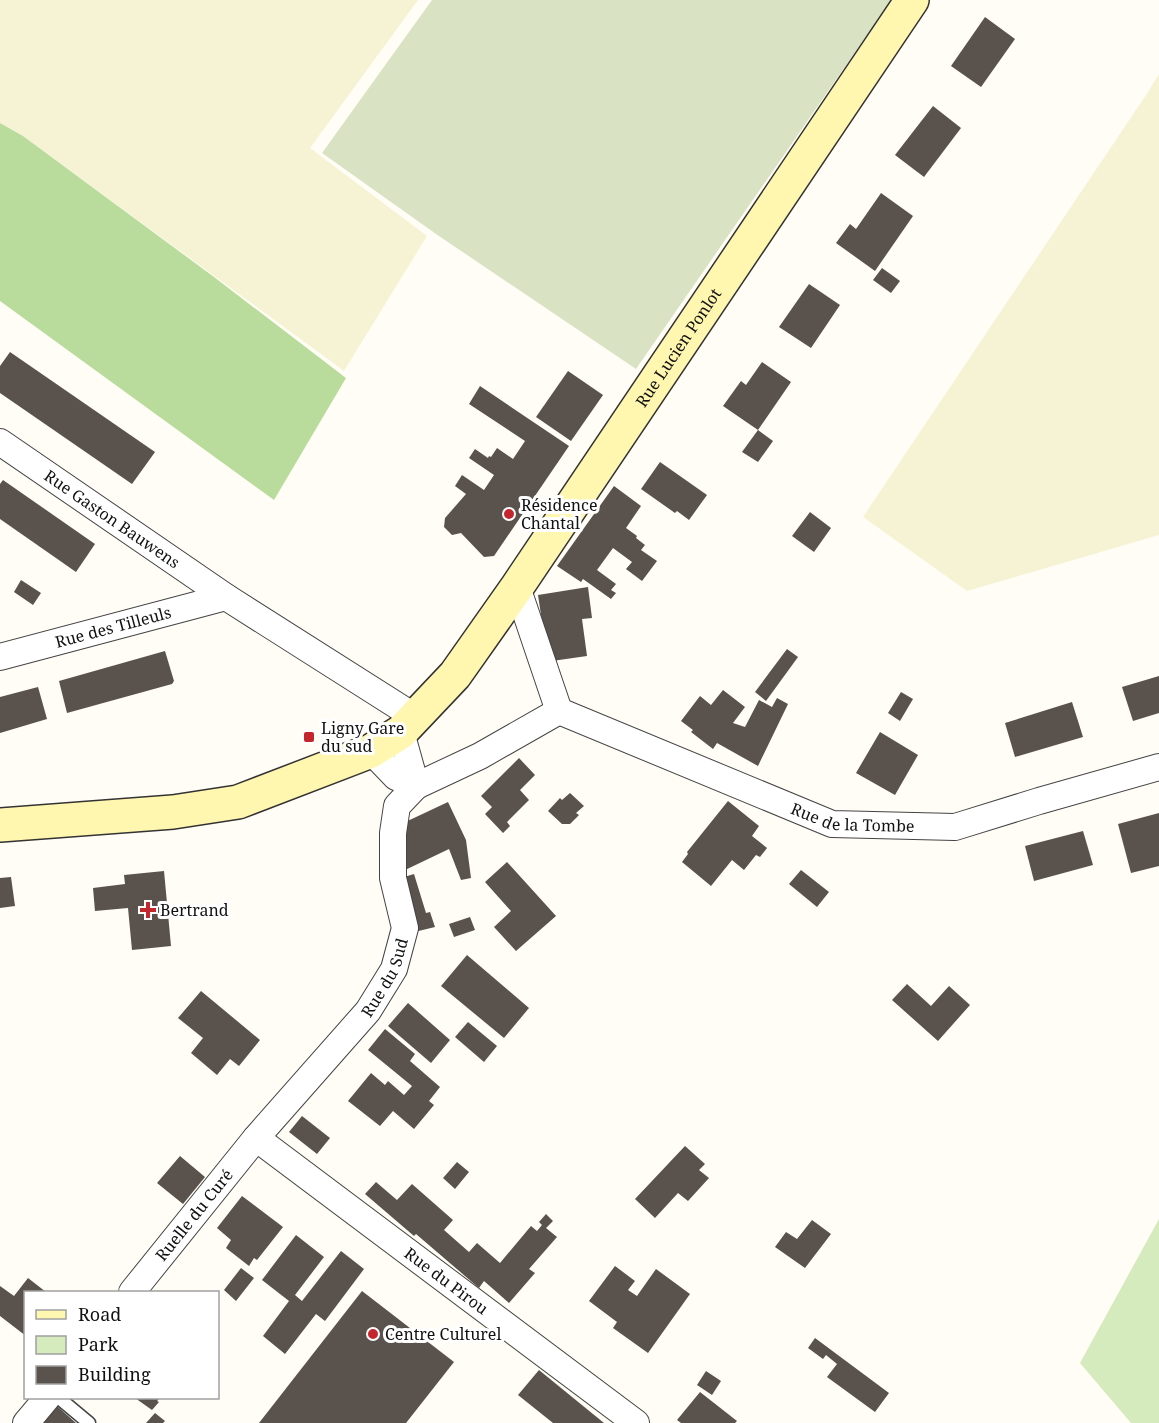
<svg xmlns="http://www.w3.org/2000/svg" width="1159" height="1423" font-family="'Noto Serif',serif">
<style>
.farmland{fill:#f6f3d4}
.green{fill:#d5ebbd}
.forest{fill:#b9dc9c}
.cemetery{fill:#d9e3c4}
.building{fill:#5a524d}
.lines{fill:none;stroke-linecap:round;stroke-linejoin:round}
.service-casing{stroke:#444;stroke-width:15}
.minor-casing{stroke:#444;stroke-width:28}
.secondary-casing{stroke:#333;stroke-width:36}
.service{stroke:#fff;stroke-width:12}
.minor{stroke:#fff;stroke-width:26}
.secondary{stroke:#fff6b0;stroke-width:33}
.poi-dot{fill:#c4262e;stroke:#fff;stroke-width:2}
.labels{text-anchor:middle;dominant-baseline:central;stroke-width:6;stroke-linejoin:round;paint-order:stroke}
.street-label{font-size:16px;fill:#111;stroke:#fff}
.poi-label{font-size:16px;fill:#111;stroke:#fff;text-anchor:start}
</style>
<rect width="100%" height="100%" fill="#fffdf5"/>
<g class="farmland">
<polygon points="0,0 418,0 310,148 427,236 344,371 23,136 0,123"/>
<polygon points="1159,74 1159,535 967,591 863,517 1146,95"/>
</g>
<polygon class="green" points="1159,1219 1159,1423 1131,1423 1080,1363"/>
<polygon class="forest" points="0,123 23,136 214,277 346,378 274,500 0,301"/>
<polygon class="cemetery" points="432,0 891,0 636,369 436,234 322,153"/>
<g class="building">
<polygon points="985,17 1015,39 981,87 951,66"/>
<polygon points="933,106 961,128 924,177 895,155"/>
<polygon points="881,193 913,216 875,271 836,243 850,224 856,229"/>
<polygon points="882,268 900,281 891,293 873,280"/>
<polygon points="809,284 840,305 811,348 779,327"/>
<polygon points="10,352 155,452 132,484 0,393 0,366"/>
<polygon points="762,362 791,382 758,430 723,406 741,381 746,385"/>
<polygon points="568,371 603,395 571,441 536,417"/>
<polygon points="480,386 569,446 494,556 484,557 461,533 452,535 444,527 445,518 466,494 455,486 462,475 484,490 494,475 469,458 475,449 488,458 489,456 491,457 497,448 513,459 525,441 469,404"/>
<polygon points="758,430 773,441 758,462 742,452"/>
<polygon points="660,462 707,495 689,520 677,511 675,513 641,489"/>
<polygon points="3,480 95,544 76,572 0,519 0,484"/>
<polygon points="614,486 641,506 626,528 637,536 636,538 645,545 641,550 657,561 642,581 626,569 632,562 613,548 597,570 616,584 611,590 616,593 611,599 583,579 581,582 557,566"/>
<polygon points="810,512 831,528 814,552 792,536"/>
<polygon points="21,580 41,593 33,605 14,592"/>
<polygon points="588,587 592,618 582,619 587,656 552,661 546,648 538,595"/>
<polygon points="787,649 798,657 766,701 755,692"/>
<polygon points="165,651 174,681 172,684 67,713 59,681"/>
<polygon points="1159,676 1159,713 1133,721 1122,687"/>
<polygon points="38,687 47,719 0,733 0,697"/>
<polygon points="723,690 745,707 733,723 745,727 759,700 772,707 777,698 788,704 758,766 717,743 713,749 691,732 693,730 681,721 700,696 711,705"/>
<polygon points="901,692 913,699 900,721 888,713"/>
<polygon points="1072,702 1083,737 1015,757 1005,723"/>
<polygon points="880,732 918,755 895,795 856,773"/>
<polygon points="519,758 535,775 520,790 529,800 507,822 510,826 503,833 485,814 492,807 481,796"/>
<polygon points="570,793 584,806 576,813 579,815 570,824 562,824 548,811 560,798 562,800"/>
<polygon points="728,801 759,826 752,836 767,848 760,857 756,855 744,870 732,860 711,886 682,862 688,854 687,852"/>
<polygon points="448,802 466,840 471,878 461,880 449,849 403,871 399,825"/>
<polygon points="1159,813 1159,866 1131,873 1118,824"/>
<polygon points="1083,831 1093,865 1034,881 1025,846"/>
<polygon points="507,862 556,916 516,951 494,927 511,911 485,882"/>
<polygon points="801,870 829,892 817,907 789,884"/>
<polygon points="164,871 171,946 132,950 128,908 95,911 93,888 125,884 124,875"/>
<polygon points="414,874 426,913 430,912 435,927 406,934 404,877"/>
<polygon points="11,877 15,906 0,908 0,878"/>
<polygon points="470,917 475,930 454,937 449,924"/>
<polygon points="467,955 529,1008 504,1038 441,986"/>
<polygon points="907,984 931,1006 949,986 970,1005 938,1041 892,1000"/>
<polygon points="201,991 260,1040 239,1066 230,1059 217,1075 191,1053 203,1038 178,1018"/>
<polygon points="408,1003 450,1040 431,1063 388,1026"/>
<polygon points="468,1022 497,1046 484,1062 455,1037"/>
<polygon points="385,1029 415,1054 410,1061 440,1087 429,1101 434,1105 414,1129 393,1111 380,1126 348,1101 371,1073 385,1085 388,1081 404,1095 412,1086 368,1050"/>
<polygon points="302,1116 330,1138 317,1154 289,1132"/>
<polygon points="685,1146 705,1164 699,1170 709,1178 688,1201 678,1193 655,1218 635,1199"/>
<polygon points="180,1156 205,1177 183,1204 157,1183"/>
<polygon points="457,1162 469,1172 455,1189 443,1178"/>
<polygon points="376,1182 397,1200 412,1184 453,1220 444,1230 469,1252 477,1243 500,1263 531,1226 537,1231 542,1225 539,1222 546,1214 553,1221 546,1228 557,1237 529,1269 535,1273 509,1303 484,1281 479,1288 416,1234 414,1236 365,1194"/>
<polygon points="242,1196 283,1227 257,1260 254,1258 249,1266 226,1248 231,1240 217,1228"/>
<polygon points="812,1220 831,1234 805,1268 775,1247 786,1232 797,1239"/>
<polygon points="296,1235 324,1257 295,1295 302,1301 341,1251 364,1269 325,1321 316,1314 285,1354 263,1336 289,1301 262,1280"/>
<polygon points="615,1266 635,1281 628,1290 637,1296 656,1269 690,1294 648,1353 613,1328 617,1322 589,1301"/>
<polygon points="241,1268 254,1278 236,1301 224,1290"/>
<polygon points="28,1278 46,1292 26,1292 26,1336 0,1316 0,1286 14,1296"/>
<polygon points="362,1291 454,1362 406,1423 259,1423"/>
<polygon points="815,1338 889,1393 875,1412 827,1377 837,1364 826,1355 823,1359 808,1348"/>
<polygon points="539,1370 604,1423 553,1423 518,1395"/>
<polygon points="706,1371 721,1381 712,1395 697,1385"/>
<polygon points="700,1392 737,1421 735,1423 681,1423 677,1420"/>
<polygon points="135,1398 160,1398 157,1401 159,1402 152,1410"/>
<polygon points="57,1406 76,1423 42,1423"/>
<polygon points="155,1413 165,1421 163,1423 146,1423"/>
</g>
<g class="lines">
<defs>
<polyline id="service" points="59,1398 89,1423"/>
<g id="minor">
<path id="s1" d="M0,442L226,597L415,717"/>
<polyline points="517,587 559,711"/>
<path id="s2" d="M0,657L226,597"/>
<path id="s3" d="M559,711L832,824L955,827L1039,801L1159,767"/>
<polyline points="401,732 416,786"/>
<polyline points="371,751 396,777 416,786"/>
<path id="s4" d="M256,1138L636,1423"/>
<path id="s5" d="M132,1292L256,1138L368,1011L394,969L405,928L393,878V833L397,806L416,786L480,756L559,711"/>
<polyline points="26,1423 47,1398"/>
</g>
<g id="secondary">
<path id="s6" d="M0,825L173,812L238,802L371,751L401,732L455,675L517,587L912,0"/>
</g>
</defs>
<use href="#service" class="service-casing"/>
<use href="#minor" class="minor-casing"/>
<use href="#secondary" class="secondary-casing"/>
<use href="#service" class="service"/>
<use href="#minor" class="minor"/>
<use href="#secondary" class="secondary"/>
</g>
<g class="poi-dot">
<circle cx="509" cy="514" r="6"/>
<rect x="303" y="731" width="12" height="12" rx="3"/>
<path d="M145 901h6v6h6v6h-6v6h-6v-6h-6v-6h6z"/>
<circle cx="373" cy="1334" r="6"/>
</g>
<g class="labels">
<g class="street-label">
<text stroke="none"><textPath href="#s6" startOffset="892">Rue Lucien Ponlot</textPath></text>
<text stroke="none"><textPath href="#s1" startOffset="136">Rue Gaston Bauwens</textPath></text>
<text stroke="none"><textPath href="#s2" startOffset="117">Rue des Tilleuls</textPath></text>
<text stroke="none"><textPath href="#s3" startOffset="315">Rue de la Tombe</textPath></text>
<text stroke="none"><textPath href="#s5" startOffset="405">Rue du Sud</textPath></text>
<text stroke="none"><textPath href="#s5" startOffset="99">Ruelle du Curé</textPath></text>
<text stroke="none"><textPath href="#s4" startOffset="238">Rue du Pirou</textPath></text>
</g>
<g class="poi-label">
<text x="521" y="505">Résidence<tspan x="521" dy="18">Chantal</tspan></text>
<text x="321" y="728">Ligny Gare<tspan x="321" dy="18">du sud</tspan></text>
<text x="160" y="910">Bertrand</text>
<text x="385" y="1334">Centre Culturel</text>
</g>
</g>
<rect x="24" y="1291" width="195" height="108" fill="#ffffff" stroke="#a0a0a0" stroke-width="1.5"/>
<rect x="36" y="1310" width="30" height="9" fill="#fff6b0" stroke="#a0a0a0" stroke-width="1.5"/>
<text x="78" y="1321" font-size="18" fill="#111111">Road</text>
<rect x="36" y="1336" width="30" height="18" fill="#d5ebbd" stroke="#a0a0a0" stroke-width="1.5"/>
<text x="78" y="1351" font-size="18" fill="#111111">Park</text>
<rect x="36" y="1366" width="30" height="18" fill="#5a524d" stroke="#a0a0a0" stroke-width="1.5"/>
<text x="78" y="1381" font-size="18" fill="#111111">Building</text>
</svg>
